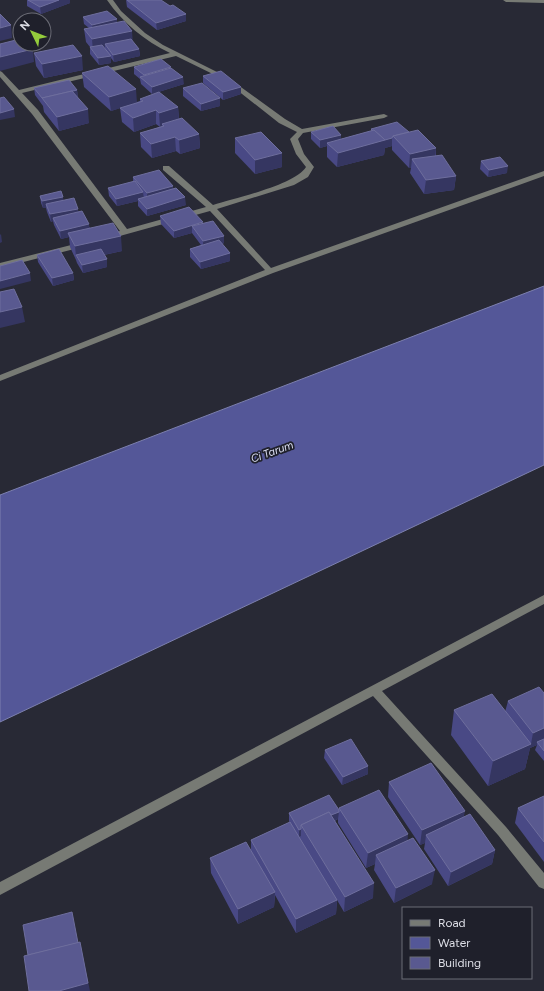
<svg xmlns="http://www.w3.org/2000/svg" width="544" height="991" font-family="Figtree,sans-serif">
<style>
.water{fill:#545798;stroke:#7d80af}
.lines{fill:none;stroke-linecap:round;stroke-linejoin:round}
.minor{fill:#777a74;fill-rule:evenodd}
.wall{fill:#494985}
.shaded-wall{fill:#353661}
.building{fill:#595990;stroke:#6e6e9d}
.labels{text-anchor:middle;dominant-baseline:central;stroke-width:3.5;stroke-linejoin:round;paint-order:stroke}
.water-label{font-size:11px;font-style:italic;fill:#dde0f4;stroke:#1f202b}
</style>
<rect width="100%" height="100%" fill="#282935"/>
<polygon class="water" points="544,286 544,465 0,722 0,495"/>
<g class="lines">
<g class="minor">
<path d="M107,0H113L121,11L145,33L163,45L227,77L285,119L302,129L384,114L388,116L384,118L303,133L298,139L304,154L314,167L308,177L294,185L217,209L271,268L544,171V176L273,273L0,381V375L265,270L210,211L109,239H103V235L120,231L32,114L0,77V71L2,72L19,90L170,53C145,41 123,23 107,0ZM176,56L223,79L279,123L297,132L290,139L296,154L306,167C295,185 235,198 213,205L169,166H163V170L206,207L127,229L38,110L22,93Z"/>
<polygon points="503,0 544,0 544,3 506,2"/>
<polygon points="83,242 86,242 86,246 0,268 0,263"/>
<polygon points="544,595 544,604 382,691 506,827 544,873 544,889 539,887 498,835 373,696 0,895 0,882"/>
</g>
</g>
<g class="wall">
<polygon points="27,0 70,0 70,3 41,14 27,6"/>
<polygon points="126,0 170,6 186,14 186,21 157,30 127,7"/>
<polygon points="83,17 117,19 117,23 139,49 140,56 114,62 111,58 111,63 99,65 90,54 90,47 86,42 84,29 89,28 84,24"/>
<polygon points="34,53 83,70 44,78 36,66"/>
<polygon points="134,67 171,68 184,84 152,94 141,84 140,79 134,74"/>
<polygon points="82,73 137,102 140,101 140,99 178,107 179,119 199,134 200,148 180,154 176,151 152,158 141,147 140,133 160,127 156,124 134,132 122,122 120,108 111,111 84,87"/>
<polygon points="203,76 241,87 241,94 223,100 203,83"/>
<polygon points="34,88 77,90 78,98 89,123 59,131 44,112 43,106 35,95"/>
<polygon points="183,88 220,106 201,111 183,96"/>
<polygon points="371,129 409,132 436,148 436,156 456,176 454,190 424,194 410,173 411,168 409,168 392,150 392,146 385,148 384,155 337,167 327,157 327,146 320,148 311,139 311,132 341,139 371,131"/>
<polygon points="235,138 282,167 255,174 235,153"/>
<polygon points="481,161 507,173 488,177 480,169"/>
<polygon points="133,177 173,186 173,189 186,205 147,216 138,206 138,201 117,206 109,196 108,188 133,182"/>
<polygon points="40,196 64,200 79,212 90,228 122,251 104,255 107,259 107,267 83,273 77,263 76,260 70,247 69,237 61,239 54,225 53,221 51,222 47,212 46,208 43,208 41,203"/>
<polygon points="160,216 203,223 224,236 224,243 222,244 230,253 230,261 201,269 190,257 190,249 201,245 192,233 174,238 161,224"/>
<polygon points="37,255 73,273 74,280 53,286 38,262"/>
<polygon points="544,693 544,761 535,750 537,745 530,748 525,769 488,786 451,735 454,710 505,712 508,701"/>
<polygon points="325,750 368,766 368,774 342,785 324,758"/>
<polygon points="389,782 464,816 495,850 492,864 448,886 424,849 425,843 420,845 388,797"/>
<polygon points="544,796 544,862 515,823 518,808"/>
<polygon points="339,808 408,840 432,884 394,903 374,870 375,864 366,868 338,823 338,819 335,821 373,898 344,912 337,900 336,914 296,933 275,895 274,907 238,924 211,873 210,858 251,852 251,840 290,823 289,821 289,813 339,810"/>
</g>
<g class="shaded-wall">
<polygon points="59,0 70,0 70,3 41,14 40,7"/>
<polygon points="186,14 186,21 157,30 156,23"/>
<polygon points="117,19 117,26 93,32 92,25"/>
<polygon points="11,25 12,38 0,41 0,28"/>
<polygon points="132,31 133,44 105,44 105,50 93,52 92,39"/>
<polygon points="33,49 34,62 0,71 0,57"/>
<polygon points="139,49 140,56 114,62 113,55"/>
<polygon points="82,56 83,70 44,78 42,64"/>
<polygon points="111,56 111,63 99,65 98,58"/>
<polygon points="171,67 171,74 144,80 144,75"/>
<polygon points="183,77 184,84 152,94 152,87"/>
<polygon points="241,87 241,94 223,100 223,92"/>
<polygon points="136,89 137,103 111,111 109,97"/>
<polygon points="77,90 78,98 43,98"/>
<polygon points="220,98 220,106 201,111 201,104"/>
<polygon points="178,107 179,121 162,124 162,126 160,127 159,113"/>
<polygon points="14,109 15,117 0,120 0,113"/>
<polygon points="88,109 89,123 59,131 57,117"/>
<polygon points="156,110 156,124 134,132 133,118"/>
<polygon points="199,134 200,148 180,154 179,140"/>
<polygon points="341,135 341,142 327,143 327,146 320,148 320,140"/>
<polygon points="175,137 176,151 152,158 151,144"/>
<polygon points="392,138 392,146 385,148 384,155 337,167 338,153"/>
<polygon points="436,148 435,162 412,159 411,168 409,168 410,154"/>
<polygon points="282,153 282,167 255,174 255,160"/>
<polygon points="508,166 507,173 488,177 489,170"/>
<polygon points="456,176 454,190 424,194 426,180"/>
<polygon points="173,186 173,194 147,201 147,193"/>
<polygon points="143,192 144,199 138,199 138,201 117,206 116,199"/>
<polygon points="63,197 64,204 46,204 46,208 43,208 42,201"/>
<polygon points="185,197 186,205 147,216 147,209"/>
<polygon points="78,209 79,216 53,218 53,221 51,222 50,214"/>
<polygon points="203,222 204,229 192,226 192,233 174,238 174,231"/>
<polygon points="89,224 90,232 68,233 69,237 61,239 60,231"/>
<polygon points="1,234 2,242 0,243 0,235"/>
<polygon points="121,236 122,251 79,260 76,256 75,246"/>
<polygon points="224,236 224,243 203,249 203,241"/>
<polygon points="230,253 230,261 201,269 200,262"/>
<polygon points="107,259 107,267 83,273 82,265"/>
<polygon points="30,273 31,281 0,289 0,281"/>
<polygon points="73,273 74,280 53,286 52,278"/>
<polygon points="22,307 25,322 0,328 0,312"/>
<polygon points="544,728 544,741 537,742 537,745 530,748 525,769 488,786 493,761 531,744 533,733"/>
<polygon points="368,766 368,774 342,785 343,777"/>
<polygon points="465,811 462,826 426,835 425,843 420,845 422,830"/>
<polygon points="339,812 338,819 306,834 303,828"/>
<polygon points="301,829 301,836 299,837 299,830"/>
<polygon points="408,834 407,849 376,855 375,864 366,868 368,853"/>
<polygon points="495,850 492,864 448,886 451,872"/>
<polygon points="435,870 432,884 394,903 396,888"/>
<polygon points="374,883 373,898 344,912 345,897"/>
<polygon points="275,892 274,907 238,924 238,909"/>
<polygon points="337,900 336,914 296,933 296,919"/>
<polygon points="80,942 90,991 59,991"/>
</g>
<g class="building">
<polygon points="28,0 59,0 40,7"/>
<polygon points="127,0 161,0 170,6 173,5 186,14 156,23"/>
<polygon points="107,11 117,19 92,25 83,17"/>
<polygon points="0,14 11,25 0,28"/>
<polygon points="124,21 132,31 92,39 84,29"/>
<polygon points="20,39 20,44 28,44 33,49 0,57 0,44"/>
<polygon points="131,39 139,49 113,55 105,44"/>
<polygon points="73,45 82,56 42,64 34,53"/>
<polygon points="102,45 111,56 98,58 90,47"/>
<polygon points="161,59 171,67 144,75 134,67"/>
<polygon points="108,66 136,89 109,97 82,73"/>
<polygon points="171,68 183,77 152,87 140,77"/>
<polygon points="221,71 241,87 223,92 203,76"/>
<polygon points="69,80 77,90 73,91 72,91 42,98 34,88"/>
<polygon points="202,83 220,98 201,104 183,88"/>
<polygon points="72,91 88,109 57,117 42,98"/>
<polygon points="159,92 178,107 159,113 156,110 133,118 120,108 143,101 140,99"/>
<polygon points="4,97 14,109 0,113 0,98"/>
<polygon points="182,118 199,134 179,140 175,137 151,144 140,133 164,126 162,124"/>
<polygon points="397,122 409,132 393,136 392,138 385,140 374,130 373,131 371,129"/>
<polygon points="333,126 341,135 320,140 311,132"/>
<polygon points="374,130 385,140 338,153 327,143"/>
<polygon points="418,130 436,148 410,154 393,136"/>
<polygon points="261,132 282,153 255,160 235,138"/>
<polygon points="442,155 456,176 426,180 412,159"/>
<polygon points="500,157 508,166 489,170 481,161"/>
<polygon points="159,170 173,186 147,193 133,177"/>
<polygon points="135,181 143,192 116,199 108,188"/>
<polygon points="176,188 185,197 147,209 138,199"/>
<polygon points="61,191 63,197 42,201 40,196"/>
<polygon points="74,198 78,209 50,214 46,204"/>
<polygon points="189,207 203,222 174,231 160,216"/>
<polygon points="82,211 89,224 60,231 53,218"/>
<polygon points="213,221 224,236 203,241 192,226"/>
<polygon points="113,223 121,236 75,246 68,233"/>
<polygon points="219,240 230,253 200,262 190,249"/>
<polygon points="59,249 73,273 52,278 37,255"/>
<polygon points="101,249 107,259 82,265 76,255"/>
<polygon points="22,260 30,273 0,281 0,266"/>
<polygon points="14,289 22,307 0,312 0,292"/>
<polygon points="539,687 544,693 544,728 533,733 508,701"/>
<polygon points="492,694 531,744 493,761 454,710"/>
<polygon points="351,739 368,766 343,777 325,750"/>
<polygon points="544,739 544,751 537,742"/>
<polygon points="431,763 465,811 422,830 389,782"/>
<polygon points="379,790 408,834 368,853 339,808"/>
<polygon points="329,795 339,810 339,812 331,815 329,812 301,825 301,829 299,830 289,813"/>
<polygon points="544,796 544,842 518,808"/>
<polygon points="329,812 374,883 345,897 301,825"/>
<polygon points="470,814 495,850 451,872 426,835"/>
<polygon points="290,822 337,900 296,919 251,840"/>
<polygon points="413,838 435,870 396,888 376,855"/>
<polygon points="246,842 275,892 238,909 210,858"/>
<polygon points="72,912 78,943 28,955 23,925"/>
<polygon points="80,942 88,983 59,991 29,991 24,956"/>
</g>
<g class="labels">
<g class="water-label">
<text transform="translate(272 452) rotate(-20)">Ci Tarum</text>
</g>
</g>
<rect x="402" y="907" width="130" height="72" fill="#1f202b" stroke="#6b6c76"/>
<rect x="410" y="920" width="20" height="6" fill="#777a74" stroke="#6b6c76"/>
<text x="438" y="927" font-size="12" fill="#dddee6">Road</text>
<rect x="410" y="937" width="20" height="12" fill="#545798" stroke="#6b6c76"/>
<text x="438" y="947" font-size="12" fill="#dddee6">Water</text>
<rect x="410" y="957" width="20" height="12" fill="#595990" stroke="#6b6c76"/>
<text x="438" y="967" font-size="12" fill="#dddee6">Building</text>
<g transform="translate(32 32) rotate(313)"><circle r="19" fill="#1f202b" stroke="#6b6c76"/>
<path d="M0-3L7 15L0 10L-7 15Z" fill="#94cc3c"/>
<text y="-6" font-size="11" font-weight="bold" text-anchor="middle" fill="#dddee6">N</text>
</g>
</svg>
